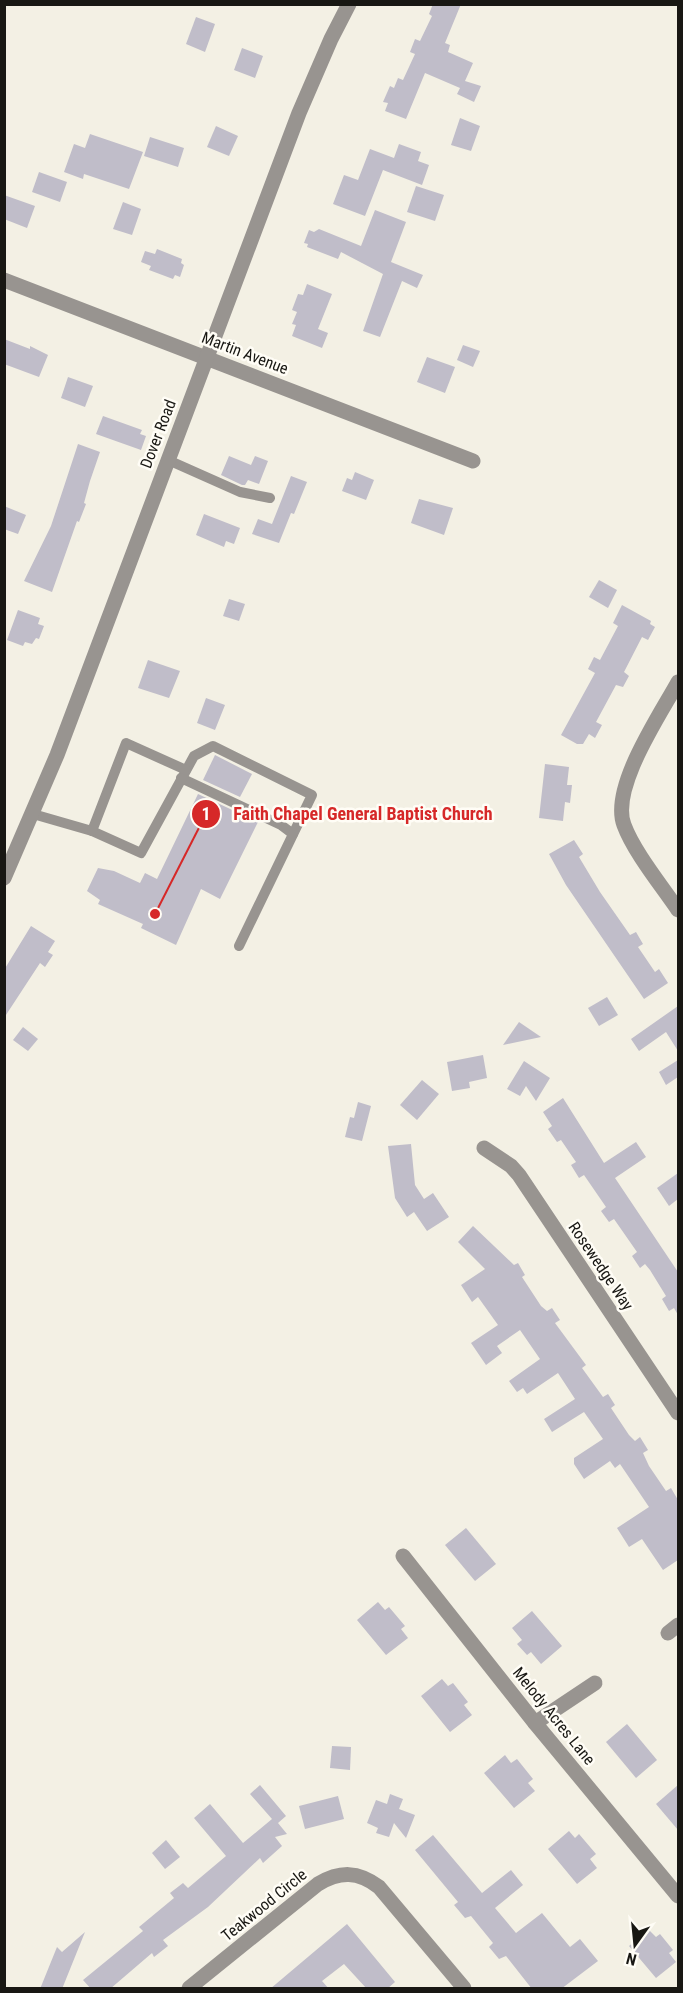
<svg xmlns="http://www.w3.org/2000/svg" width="683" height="1993" font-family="'Roboto Condensed',sans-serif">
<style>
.building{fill:#c0bdc9}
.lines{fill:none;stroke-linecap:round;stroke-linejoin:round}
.service{stroke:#989490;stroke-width:10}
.minor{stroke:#989490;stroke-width:15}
.labels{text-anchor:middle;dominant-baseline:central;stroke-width:5;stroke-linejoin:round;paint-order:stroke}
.street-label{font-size:16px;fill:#181713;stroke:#fffdf6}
.leader{fill:none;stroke:#d62828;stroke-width:2}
.callout-dot{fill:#d62828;stroke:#fffdf6;stroke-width:2}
.mark-label{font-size:18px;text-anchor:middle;font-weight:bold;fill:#fff}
.callout-label{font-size:18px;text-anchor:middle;font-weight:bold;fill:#d62828;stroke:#fffdf6;stroke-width:5;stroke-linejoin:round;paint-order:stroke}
</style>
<rect width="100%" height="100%" fill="#f3f0e4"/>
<g class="building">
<polygon points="433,4 461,4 445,43 450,45 448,52 473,63 465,81 481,86 474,102 457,94 460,88 425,73 406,119 385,111 388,103 383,102 390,86 394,88 398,78 403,80 415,54 410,52 415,39 420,41 432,16 429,14"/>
<polygon points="196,17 215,24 205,52 186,44"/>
<polygon points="242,48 263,56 255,78 234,70"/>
<polygon points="460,118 480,126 471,151 451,145"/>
<polygon points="216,126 238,136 229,156 207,147"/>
<polygon points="90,134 143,152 129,189 84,174 83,179 64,172 74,144 85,148"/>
<polygon points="150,137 184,148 178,167 144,156"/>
<polygon points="399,144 421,152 418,161 429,165 422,185 383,170 365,216 333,204 344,175 358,180 370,149 394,158"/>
<polygon points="39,172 67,182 60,202 32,192"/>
<polygon points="416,186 444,195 435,221 407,212"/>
<polygon points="4,195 35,206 27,228 4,219"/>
<polygon points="123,202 141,209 132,235 113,229"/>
<polygon points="375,210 406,222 391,262 423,275 417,288 402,281 380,337 363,331 383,274 341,252 338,259 307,247 308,244 304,243 309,230 314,232 319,229 361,246"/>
<polygon points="157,249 182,259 181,263 184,265 180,277 175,275 173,279 149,270 151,266 141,262 145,251 155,254"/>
<polygon points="307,284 332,294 318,329 328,333 322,348 292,336 296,325 292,324 297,312 292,310 298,294 303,295"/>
<polygon points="4,339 30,349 30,346 48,355 39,377 4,364"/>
<polygon points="463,345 480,351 473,367 457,360"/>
<polygon points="427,357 455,367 445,393 417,382"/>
<polygon points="68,377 93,386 85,407 61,398"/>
<polygon points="103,416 142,430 140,434 146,436 141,450 96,434"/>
<polygon points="78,444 100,452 90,481 84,503 86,504 79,522 77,521 52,592 24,581 51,526"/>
<polygon points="229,456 251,465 255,456 268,461 259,484 248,480 245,485 242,485 221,475"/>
<polygon points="355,472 374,480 366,500 342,491 347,478 352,480"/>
<polygon points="291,476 307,482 294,514 291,513 279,543 252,534 258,519 272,524"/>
<polygon points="419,499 453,508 444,535 411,523"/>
<polygon points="4,506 26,515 18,534 4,529"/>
<polygon points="204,514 240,528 234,544 226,541 224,547 196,535"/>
<polygon points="599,580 617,590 608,608 589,597"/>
<polygon points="229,599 245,604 239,621 223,616"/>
<polygon points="622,605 651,621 650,624 655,627 648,640 642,637 624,672 629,676 623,687 616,685 596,722 602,725 595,738 589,734 583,744 577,744 561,735 595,673 588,669 594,657 600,660 618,626 613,623"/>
<polygon points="18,610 40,618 38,624 44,626 39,639 36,638 32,644 25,642 23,646 7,640"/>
<polygon points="148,660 180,671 169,698 138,688"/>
<polygon points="206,698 225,705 215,730 197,723"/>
<polygon points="215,755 252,774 240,797 203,780"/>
<polygon points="545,764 569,767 567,785 572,785 570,803 565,802 563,821 539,818"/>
<polygon points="198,794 258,822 220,899 201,889 176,945 141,928 143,924 98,904 100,900 87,891 98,868 114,871 140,883 145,873 157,879"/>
<polygon points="574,840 583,854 579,857 600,892 630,935 636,932 643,944 638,947 655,972 659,969 668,983 644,999 566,885 549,854"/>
<polygon points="31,926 55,941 48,952 53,955 45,967 40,963 4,1018 4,970"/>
<polygon points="607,997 618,1015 599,1026 588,1008"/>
<polygon points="678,1006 678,1051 666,1032 639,1051 631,1039"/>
<polygon points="519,1022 541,1037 503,1045"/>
<polygon points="23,1027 38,1039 28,1051 13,1040"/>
<polygon points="483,1055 487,1078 469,1082 470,1088 452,1091 447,1062"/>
<polygon points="678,1060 678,1077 666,1085 659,1072"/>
<polygon points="524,1061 550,1078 536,1101 526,1086 520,1096 507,1089"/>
<polygon points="422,1080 439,1094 417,1120 400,1105"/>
<polygon points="563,1098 604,1163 636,1142 646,1157 615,1178 678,1272 678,1315 674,1308 669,1311 662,1299 666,1296 650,1270 645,1264 640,1268 632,1256 637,1252 614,1219 609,1222 601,1211 606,1207 584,1175 579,1178 571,1165 576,1162 561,1140 557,1142 548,1129 552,1126 543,1112"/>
<polygon points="358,1102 371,1106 362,1141 345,1137 350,1117 354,1118"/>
<polygon points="411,1144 415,1185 424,1199 433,1193 449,1217 427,1231 414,1212 407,1217 395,1198 388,1146"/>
<polygon points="678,1173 678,1199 669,1206 657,1188"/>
<polygon points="473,1226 514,1265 518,1263 525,1275 522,1277 541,1306 547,1311 552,1308 560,1320 555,1323 586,1365 582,1368 603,1397 608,1394 615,1405 611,1408 629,1435 635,1441 640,1437 648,1450 643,1453 649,1466 666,1491 671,1488 678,1500 678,1560 663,1570 642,1539 629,1547 617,1528 649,1507 620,1464 615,1468 610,1461 584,1479 574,1464 574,1458 603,1439 584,1412 552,1432 544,1419 575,1399 558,1373 527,1394 523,1388 517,1392 509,1381 540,1359 520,1330 497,1346 502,1353 486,1365 471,1343 498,1325 478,1297 472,1302 461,1285 485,1269 458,1242"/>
<polygon points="466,1528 496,1564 475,1581 445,1545"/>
<polygon points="378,1602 385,1610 389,1607 405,1626 401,1629 408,1638 386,1655 357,1620"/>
<polygon points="532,1611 562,1646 541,1664 531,1652 527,1655 517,1644 522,1640 512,1628"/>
<polygon points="442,1679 448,1686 453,1683 468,1702 464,1705 472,1715 450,1732 421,1696"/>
<polygon points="627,1724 657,1760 636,1778 606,1742"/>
<polygon points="332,1746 351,1747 350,1770 330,1768"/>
<polygon points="505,1755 511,1763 517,1759 533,1779 528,1783 535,1791 514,1808 484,1773"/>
<polygon points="260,1785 286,1816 278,1823 287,1834 275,1837 282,1846 263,1863 260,1858 208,1907 163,1940 168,1946 154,1957 152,1953 110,1989 91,1989 83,1980 143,1931 139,1927 174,1898 170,1893 183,1883 188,1888 226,1856 194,1818 210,1804 243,1843 272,1819 250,1794"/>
<polygon points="678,1785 678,1830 656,1804"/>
<polygon points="390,1794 403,1799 399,1809 415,1815 406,1838 394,1823 389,1837 376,1833 378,1828 367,1823 376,1800 387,1804"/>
<polygon points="338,1796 344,1819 305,1829 299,1806"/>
<polygon points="569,1831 575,1838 579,1834 596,1854 590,1859 597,1868 577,1884 548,1849"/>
<polygon points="433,1835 482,1893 511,1870 523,1885 495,1908 516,1933 542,1913 570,1947 580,1939 598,1961 561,1989 532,1989 506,1956 499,1959 489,1947 493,1943 471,1916 465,1918 454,1905 458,1902 415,1850"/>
<polygon points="166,1840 180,1857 165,1869 152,1853"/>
<polygon points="347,1924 395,1982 387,1989 367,1989 344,1964 322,1981 329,1989 270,1989"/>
<polygon points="649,1930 656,1937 660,1934 673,1950 669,1953 676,1962 656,1978 629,1946"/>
<polygon points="85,1932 62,1989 40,1989 57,1947 62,1952"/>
</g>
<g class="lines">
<g class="service">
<polyline points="168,460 240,492 270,498"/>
<polyline points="181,778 281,825 293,834"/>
<polyline points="33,814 92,831 141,853 194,756 213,746 312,795 239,946"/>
<polyline points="92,831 126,743 186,770"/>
</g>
<g class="minor">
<polyline points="4,280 473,461"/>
<path d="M678,682C660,715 610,788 624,825C634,852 661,885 678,910"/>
<polyline points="4,878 57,755 299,113 331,39 349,4"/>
<polyline points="484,1148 511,1166 519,1175 678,1413"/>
<polyline points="403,1556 535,1723 678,1896"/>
<polyline points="668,1633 678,1625"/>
<polyline points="535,1723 595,1683"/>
<path d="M189,1988L318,1884C340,1871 358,1871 379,1887L464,1988"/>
</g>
</g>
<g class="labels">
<g class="street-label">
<text transform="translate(245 353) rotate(21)">Martin Avenue</text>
<text transform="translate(158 434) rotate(-69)">Dover Road</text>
<text transform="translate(601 1266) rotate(56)">Rosewedge Way</text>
<text transform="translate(554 1716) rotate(51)">Melody Acres Lane</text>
<text transform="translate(264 1905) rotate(-39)">Teakwood Circle</text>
</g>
</g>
<path class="leader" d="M155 914L206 814"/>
<g class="callout-dot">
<circle cx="155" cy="914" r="6"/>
<circle cx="206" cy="814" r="15"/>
</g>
<g class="mark-label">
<text x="206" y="820">1</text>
</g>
<g class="callout-label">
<text x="363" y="820">Faith Chapel General Baptist Church</text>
</g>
<rect width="683" height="1993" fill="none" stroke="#181713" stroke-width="12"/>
<g transform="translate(635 1945) rotate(195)" stroke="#fffdf6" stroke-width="4.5" paint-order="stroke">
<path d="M0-4.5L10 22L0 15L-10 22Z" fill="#181713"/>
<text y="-9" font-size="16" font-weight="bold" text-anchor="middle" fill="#181713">N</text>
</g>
</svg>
